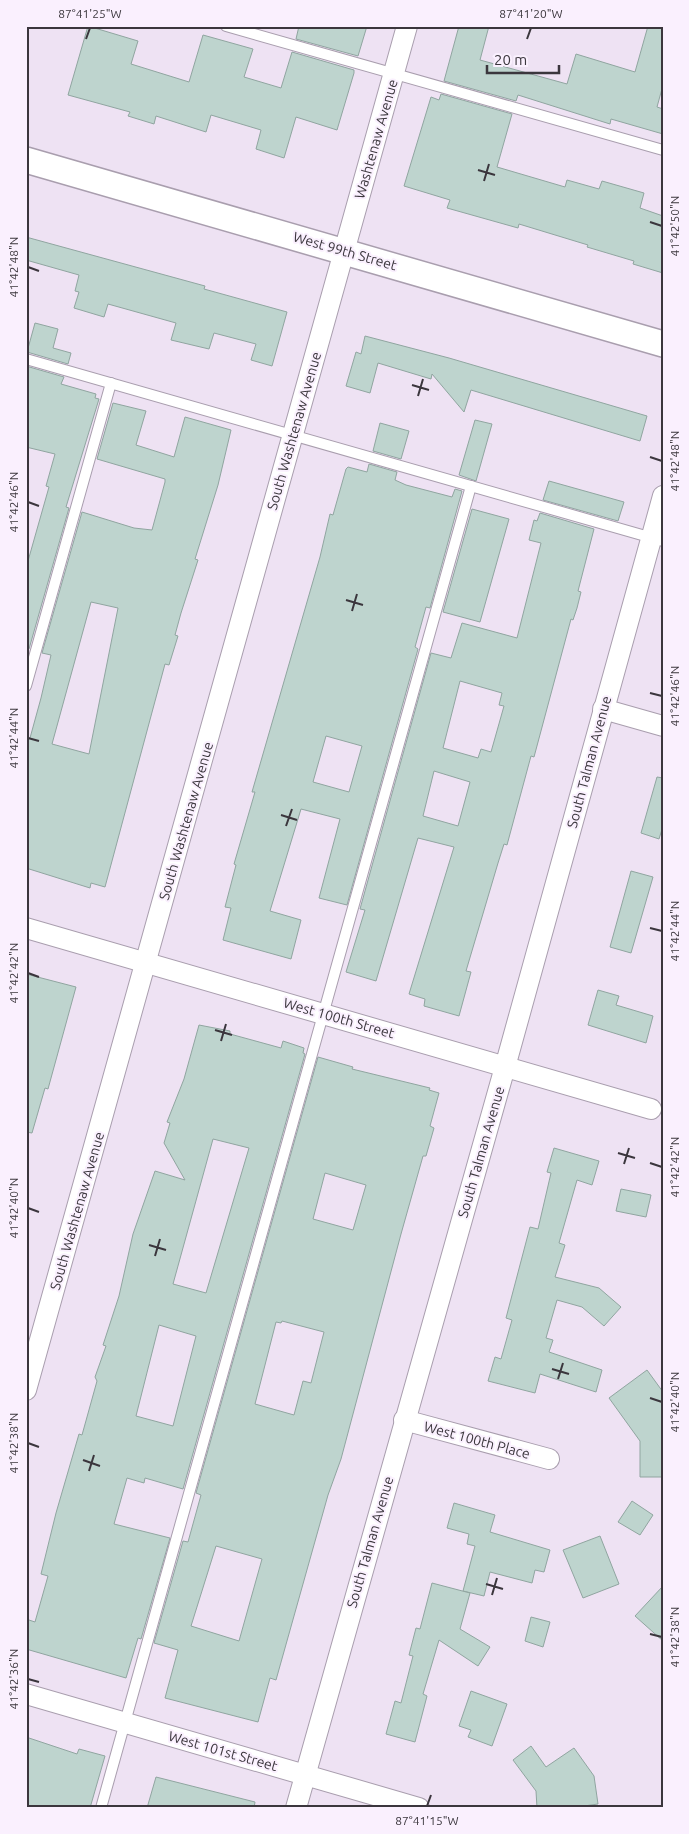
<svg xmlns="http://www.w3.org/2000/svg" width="689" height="1834" font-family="Ubuntu,sans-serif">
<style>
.building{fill:#bed4ce;stroke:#90a5a0;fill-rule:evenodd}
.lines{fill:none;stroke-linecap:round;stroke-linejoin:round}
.service-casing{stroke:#a99eae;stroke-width:12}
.minor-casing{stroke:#a99eae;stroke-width:22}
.tertiary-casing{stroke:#a99eae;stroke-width:28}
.service{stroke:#fff;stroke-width:10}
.minor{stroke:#fff;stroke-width:20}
.tertiary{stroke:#fff;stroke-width:25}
.ticks{fill:none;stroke:#3b363d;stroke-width:2}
.labels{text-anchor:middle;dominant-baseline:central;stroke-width:4;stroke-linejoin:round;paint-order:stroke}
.street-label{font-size:14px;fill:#3b363d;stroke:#faf0fe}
.neatline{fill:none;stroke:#3b363d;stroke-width:2}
.ticks-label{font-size:12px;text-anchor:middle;fill:#3b363d}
</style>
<rect width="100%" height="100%" fill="#eee2f3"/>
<g class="building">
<polygon points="88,26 138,41 131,64 189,82 203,35 253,49 244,77 281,88 292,52 354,70 354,73 337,130 296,117 284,158 256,149 261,130 211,115 206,132 156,116 154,124 128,116 130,112 68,95"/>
<polygon points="299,26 367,26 358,56 296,39"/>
<polygon points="459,26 489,26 480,60 567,84 576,54 635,72 648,26 663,26 663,85 657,107 663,109 663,134 611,119 610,124 518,95 516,101 444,81"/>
<polygon points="441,94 512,114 497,167 565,187 567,180 599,189 602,181 644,193 640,208 663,216 663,273 633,264 634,261 587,247 588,245 519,224 518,228 447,208 450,200 404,186 431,97 439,100"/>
<polygon points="26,237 205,286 204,289 287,312 272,366 251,360 256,344 214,333 209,349 171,340 176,323 108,304 104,317 74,308 79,292 75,291 79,275 26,260"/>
<polygon points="35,323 58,329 53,348 71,353 68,364 27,352"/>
<polygon points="365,336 449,358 647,416 640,441 471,390 464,412 432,374 431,379 378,363 370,393 346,386 356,352 361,354"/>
<polygon points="26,366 64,377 61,384 96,394 95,398 99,399 66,507 69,508 29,649 26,648 26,568 49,487 46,486 55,454 26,447"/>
<path d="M113,403L146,411L136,445L174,457L185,417L231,430L218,485L195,559L198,560L181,613L175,635L178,636L169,665L165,664L105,887L91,883L90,888L26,868V737L30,738L41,698L51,655L42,653L82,512L134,528L152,530L165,482V479L97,459ZM91,602L118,608L89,754L52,744Z"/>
<polygon points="475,420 492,424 476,481 459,475"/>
<polygon points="380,423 409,431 401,459 373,451"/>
<path d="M369,464L397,472L395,480L406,485L452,497L455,489L462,491L430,608L426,607L415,647L418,649L347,905L319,898L340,819L301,809L270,911L301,920L291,959L223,940L231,908L225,907L236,865L234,864L255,792H252L320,557L330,514L333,515L346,469L348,467L367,472ZM326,736L362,746L349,792L313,782Z"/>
<polygon points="549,481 624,502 618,521 543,500"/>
<polygon points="472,509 509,519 480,622 443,612"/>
<path d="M540,513L594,529L578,591L581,592L577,608L573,620L571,619L534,757L531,756L507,845L504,844L498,863L466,971L471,972L459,1016L424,1006L425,999L409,994L454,847L418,838L376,981L346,972L365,910L360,909L431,653L451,658L462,623L517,638L541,543L529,540L534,520L537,521ZM460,681L502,693L499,705L504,706L491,752L481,749L478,758L443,748ZM434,771L470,782L458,826L423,816Z"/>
<polygon points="657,777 663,778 663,826 659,839 641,833"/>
<polygon points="631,871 653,877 631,953 610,947"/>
<polygon points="26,974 76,987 48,1089 45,1088 32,1133 26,1132"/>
<polygon points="598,990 619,996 616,1005 653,1016 646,1043 588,1025"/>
<path d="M199,1025L230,1031V1034L281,1048L283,1041L304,1048L303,1053L305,1054L183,1489L145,1478L144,1483L127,1478L114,1524L170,1538L141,1639L138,1638L126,1678L26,1649V1619L35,1622L48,1576L41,1574L56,1513L79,1434L82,1435L97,1381L95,1377L106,1346L103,1345L119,1296L133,1234L155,1171L185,1180L164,1143L170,1123L167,1122L184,1079ZM213,1139L249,1148L206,1293L173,1284ZM159,1325L196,1336L173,1426L136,1416Z"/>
<path d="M318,1057L353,1067L352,1069L430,1088L429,1090L439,1093L430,1126L434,1128L426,1156H423L401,1234L341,1459L328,1495L276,1680L270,1678L258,1722L165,1698L178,1650L154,1643L183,1541L188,1542L201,1495L196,1493ZM325,1173L366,1185L353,1230L313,1219ZM282,1321L324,1332L311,1383L303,1381L294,1415L255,1404L276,1322L281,1323ZM216,1546L262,1559L239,1641L191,1626Z"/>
<polygon points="554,1148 599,1161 592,1185 577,1180 559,1243 565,1245 555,1277 599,1288 621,1307 604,1326 582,1307 557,1300 546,1338 553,1340 549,1352 602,1370 596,1392 540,1374 535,1393 488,1381 495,1357 501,1359 512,1320 506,1318 530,1227 538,1229 551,1173 547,1172"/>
<polygon points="621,1189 651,1195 646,1217 616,1211"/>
<polygon points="647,1370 663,1392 663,1477 640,1477 640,1441 609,1398"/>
<polygon points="632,1501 653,1515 640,1535 618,1522"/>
<polygon points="454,1503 495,1515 490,1532 550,1550 544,1572 535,1570 532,1583 490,1572 484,1596 463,1591 475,1546 467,1544 469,1534 447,1528"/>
<polygon points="600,1536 619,1584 583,1598 563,1550"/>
<polygon points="432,1583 470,1593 460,1629 490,1647 478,1666 439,1640 423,1694 427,1696 415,1742 386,1734 395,1701 401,1703 413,1656 409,1655 416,1628 420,1629"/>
<polygon points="663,1586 663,1641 635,1616"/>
<polygon points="531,1617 550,1622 543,1647 525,1641"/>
<polygon points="471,1691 507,1704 492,1746 468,1737 471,1730 459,1726"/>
<polygon points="26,1737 77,1754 79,1749 105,1756 90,1808 26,1808"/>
<polygon points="531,1746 546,1767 574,1748 594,1776 598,1804 570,1808 537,1808 536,1791 513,1760"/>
<polygon points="156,1777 255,1802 254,1808 147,1808"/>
</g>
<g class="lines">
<defs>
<g id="service">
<polyline points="226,26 663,150"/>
<polyline points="26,359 663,541"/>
<polyline points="26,686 111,383"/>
<polyline points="101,1808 471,486"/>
</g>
<g id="minor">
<polyline points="603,709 663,726"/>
<polyline points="26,928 651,1109"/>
<polyline points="26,1390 407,26"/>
<polyline points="404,1420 549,1459"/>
<polyline points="26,1694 419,1808"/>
<polyline points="296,1808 505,1067 663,496"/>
</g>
<polyline id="tertiary" points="26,160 663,344"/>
</defs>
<use href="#service" class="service-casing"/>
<use href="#minor" class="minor-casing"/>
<use href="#tertiary" class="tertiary-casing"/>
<use href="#service" class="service"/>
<use href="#minor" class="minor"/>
<use href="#tertiary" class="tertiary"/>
</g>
<path class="ticks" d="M86,39L90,28M527,39L531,28M478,170L495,175M484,181L489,164M650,222L662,226M28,267L39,271M412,385L429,390M418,396L423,379M650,457L662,461M28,502L39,506M346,600L363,605M352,611L357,594M650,693L662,696M28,738L39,741M281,815L297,820M286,826L292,809M650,928L662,931M28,973L39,977M215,1030L232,1035M221,1041L226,1024M618,1153L635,1158M650,1163L662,1167M624,1164L629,1148M28,1208L39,1212M149,1245L166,1250M155,1256L160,1239M552,1369L569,1374M558,1379L563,1363M650,1398L662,1402M28,1443L39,1447M83,1460L100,1466M89,1471L94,1455M486,1584L503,1589M492,1595L497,1578M650,1634L662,1637M28,1679L39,1682M427,1806L431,1795"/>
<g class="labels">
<g class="street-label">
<text transform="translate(376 139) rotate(-74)">Washtenaw Avenue</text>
<text transform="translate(345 251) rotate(16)">West 99th Street</text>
<text transform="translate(294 431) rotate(-74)">South Washtenaw Avenue</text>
<text transform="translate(589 762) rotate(-75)">South Talman Avenue</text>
<text transform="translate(186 821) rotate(-74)">South Washtenaw Avenue</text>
<text transform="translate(339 1018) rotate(16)">West 100th Street</text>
<text transform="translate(481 1152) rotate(-74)">South Talman Avenue</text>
<text transform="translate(77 1211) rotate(-74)">South Washtenaw Avenue</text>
<text transform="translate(477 1440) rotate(15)">West 100th Place</text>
<text transform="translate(370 1542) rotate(-74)">South Talman Avenue</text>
<text transform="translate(223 1751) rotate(16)">West 101st Street</text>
</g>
</g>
<rect width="689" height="1834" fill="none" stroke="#faf0fe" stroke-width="55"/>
<path d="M487 65v8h72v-8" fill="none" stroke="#3b363d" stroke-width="2.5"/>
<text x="494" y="65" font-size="15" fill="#3b363d" stroke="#faf0fe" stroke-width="4" paint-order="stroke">20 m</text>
<rect x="28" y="28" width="634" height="1778" class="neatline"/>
<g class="ticks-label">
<text x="90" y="18">87°41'25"W</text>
<text x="531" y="18">87°41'20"W</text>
<text transform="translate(675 226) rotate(-90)" y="4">41°42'50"N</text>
<text transform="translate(14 267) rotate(-90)" y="4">41°42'48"N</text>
<text transform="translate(675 461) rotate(-90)" y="4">41°42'48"N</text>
<text transform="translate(14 502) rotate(-90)" y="4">41°42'46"N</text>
<text transform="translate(675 696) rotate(-90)" y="4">41°42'46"N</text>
<text transform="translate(14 738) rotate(-90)" y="4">41°42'44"N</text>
<text transform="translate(675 931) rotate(-90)" y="4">41°42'44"N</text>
<text transform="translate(14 973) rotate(-90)" y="4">41°42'42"N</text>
<text transform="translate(675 1167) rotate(-90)" y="4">41°42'42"N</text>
<text transform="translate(14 1208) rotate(-90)" y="4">41°42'40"N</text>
<text transform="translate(675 1402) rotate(-90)" y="4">41°42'40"N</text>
<text transform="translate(14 1443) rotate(-90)" y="4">41°42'38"N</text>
<text transform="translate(675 1637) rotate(-90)" y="4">41°42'38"N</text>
<text transform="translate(14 1679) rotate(-90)" y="4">41°42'36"N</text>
<text x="427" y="1825">87°41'15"W</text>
</g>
</svg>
